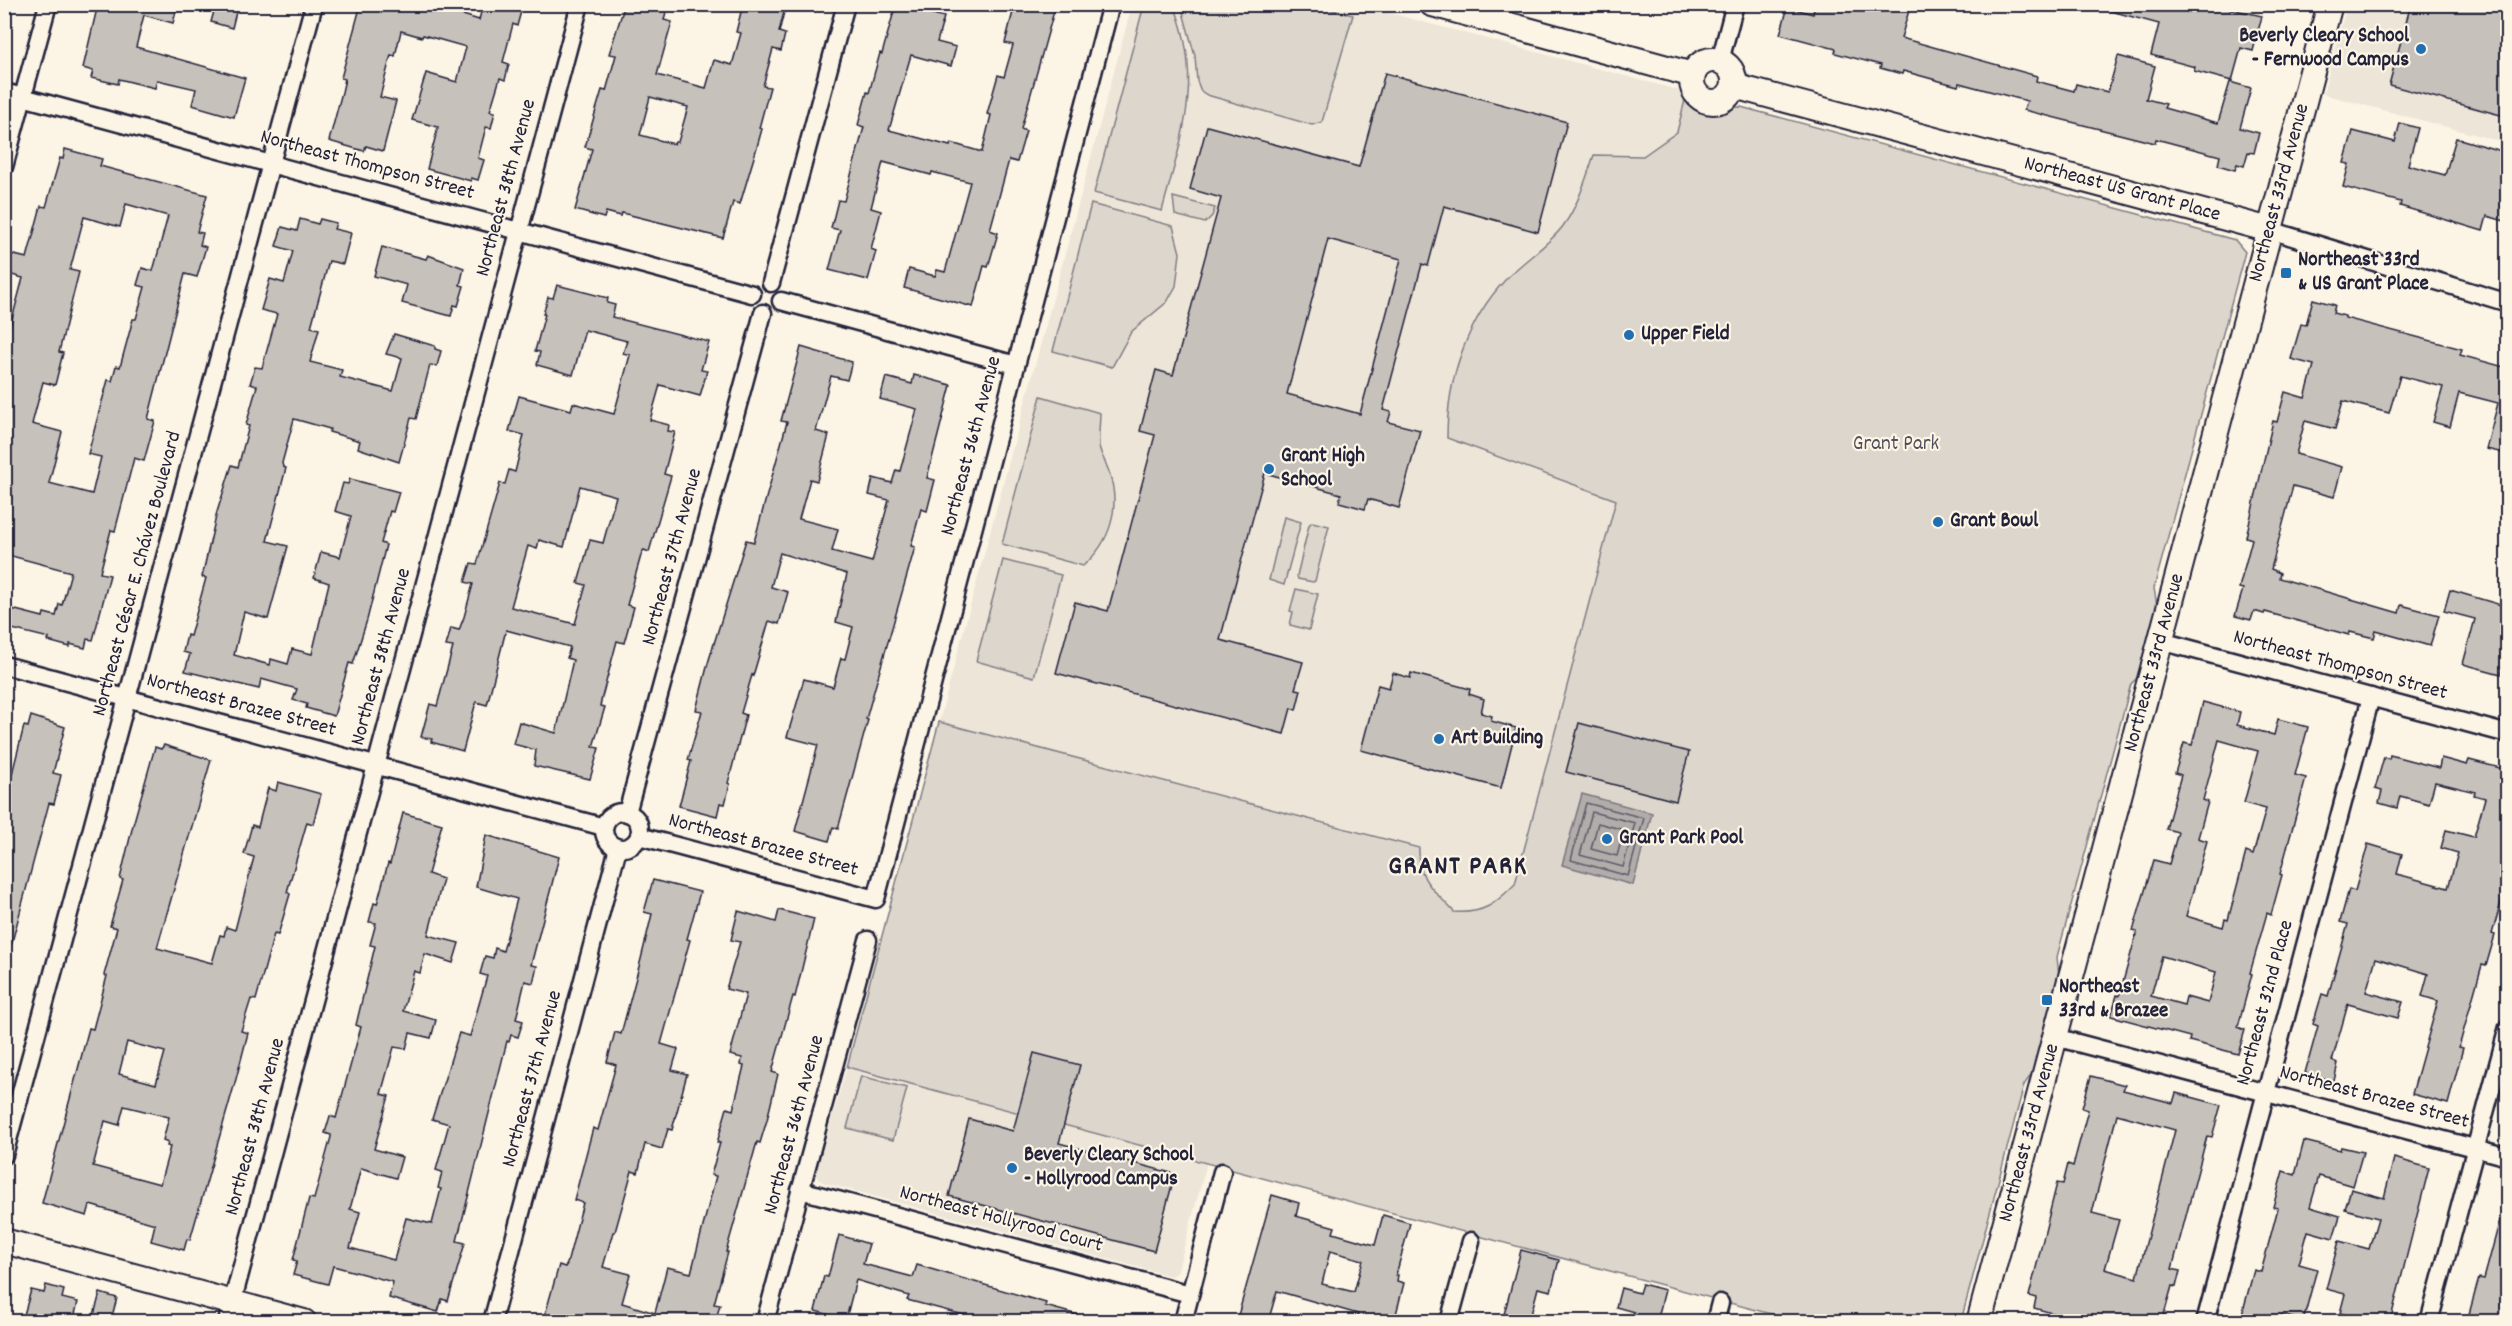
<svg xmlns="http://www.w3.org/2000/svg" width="2512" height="1326" font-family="Dekko,sans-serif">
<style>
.built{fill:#ece5d8}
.green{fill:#dcd6cc;stroke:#7f7c84;stroke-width:1.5}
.water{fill:#b2adab;stroke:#78757e;stroke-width:1.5}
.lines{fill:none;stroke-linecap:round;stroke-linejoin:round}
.shore{stroke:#5c5a68;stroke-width:1.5}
.building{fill:#c6c1bb;stroke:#22223b;stroke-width:1.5;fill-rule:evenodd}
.street-casing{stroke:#22223b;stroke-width:21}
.secondary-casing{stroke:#22223b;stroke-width:28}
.street{stroke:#fcf5e5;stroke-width:16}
.secondary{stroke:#fcf5e5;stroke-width:24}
.poi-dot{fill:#1f6fb2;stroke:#fcf5e5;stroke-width:2}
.labels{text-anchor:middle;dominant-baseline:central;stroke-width:4.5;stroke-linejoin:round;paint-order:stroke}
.poi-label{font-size:21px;font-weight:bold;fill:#22223b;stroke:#fcf5e5;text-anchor:start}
.street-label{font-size:21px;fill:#22223b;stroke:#fcf5e5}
.park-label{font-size:21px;fill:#504f5f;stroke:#fcf5e5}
.district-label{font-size:27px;font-weight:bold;letter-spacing:1.5px;fill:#22223b;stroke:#fcf5e5}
</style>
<rect width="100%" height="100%" fill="#fcf5e5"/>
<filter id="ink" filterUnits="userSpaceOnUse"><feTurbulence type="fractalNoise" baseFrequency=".0167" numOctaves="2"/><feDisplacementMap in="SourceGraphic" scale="12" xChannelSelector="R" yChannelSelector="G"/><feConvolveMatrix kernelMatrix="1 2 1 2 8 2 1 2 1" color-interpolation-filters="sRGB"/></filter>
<g filter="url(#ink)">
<g class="built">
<polygon points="1132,5 1359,5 1678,90 1686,96 1677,132 1643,156 1594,155 1583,188 1563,226 1505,280 1447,438 1616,500 1515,883 1491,906 1477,912 1454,912 1434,893 1427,885 1418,865 1419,848 939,722"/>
<polygon points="2347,5 2507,5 2507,143 2323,94"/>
<polygon points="847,1067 1207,1163 1177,1273 1171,1276 825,1183 818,1179 816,1172"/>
</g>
<g class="green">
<path d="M1144,5H1174C1204,81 1182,136 1162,211L1094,193Z"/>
<polygon points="1181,5 1312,5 1353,15 1322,122 1312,125 1207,95 1201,91 1197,81 1195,56"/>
<path d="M1686,96C1701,113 1720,107 1741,107L2235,240L2245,252L2154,588L2157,606L2138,677L2131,684L2057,957L2059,976L2033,1072L2024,1085L1961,1321H1797L847,1067L939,722L1419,848C1418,883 1434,889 1454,912C1484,914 1495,904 1515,884L1616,500L1447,438C1447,380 1466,322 1506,279C1522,262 1551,243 1563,226C1578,206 1586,178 1594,155L1643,156L1677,132Z"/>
<polygon points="1173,197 1215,208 1212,216 1205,223 1175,215"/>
<polygon points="1091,204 1173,226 1180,253 1176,286 1167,302 1131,332 1112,367 1053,351"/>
<path d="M1041,396L1100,413C1100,423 1098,435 1099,446C1101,455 1106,463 1109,472C1121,507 1111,542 1083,566L1002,544Z"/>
<polygon points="1284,517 1301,522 1284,585 1269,580"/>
<polygon points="1312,522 1329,526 1315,581 1313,582 1298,579 1297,576 1309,525"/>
<polygon points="1003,560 1061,575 1034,677 976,661"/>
<polygon points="1296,589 1318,594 1309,630 1290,625 1293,612 1290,611"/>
<polygon points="861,1076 907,1088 893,1140 847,1128"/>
</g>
<polygon class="water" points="1582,794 1652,813 1633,885 1562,865"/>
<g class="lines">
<g class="shore">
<polygon points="1586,803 1644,818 1628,876 1571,860"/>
<polygon points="1592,812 1635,823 1623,867 1580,855"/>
<polygon points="1598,823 1624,830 1617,856 1591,849"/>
</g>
</g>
<g class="building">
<polygon points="98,4 178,4 173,23 144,15 136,47 245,78 234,117 192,105 196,89 157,80 155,88 119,79 118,84 91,78 93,71 83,68"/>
<polygon points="216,4 238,4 232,28 211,22"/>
<polygon points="361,4 428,4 479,20 483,4 523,4 517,26 513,24 503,62 509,64 505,80 500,78 490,111 495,112 491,128 486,127 478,158 484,160 478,180 471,178 471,181 427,169 438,127 412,120 426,73 457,82 466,47 423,35 422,37 401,31 395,56 391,55 380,97 396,101 383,151 366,146 364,151 329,141 342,92 345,79 341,78"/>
<path d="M625,4H668L664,20L672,22L657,75L706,88L714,60L732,65L741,33L736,32L743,4H786L779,32L785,34L781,51L773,49L763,86L770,87L759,128L762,129L757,147L740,204L733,202L723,238L622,213L621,216L606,212L604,218L575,210L592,149L585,147L602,90L606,91L616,55L609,54ZM650,97L688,107L678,142H675L674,144L640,135Z"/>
<polygon points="896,4 917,4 933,9 932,14 944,17 937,42 956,47 951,66 911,55 889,130 950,146 951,143 982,152 991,115 987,114 998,75 1004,77 1013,45 1005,43 1015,4 1056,4 1021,129 1026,131 1017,162 1009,160 990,230 998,233 988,267 984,266 973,307 904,288 909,269 935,276 937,270 945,272 970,182 932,172 931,175 883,162 871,208 881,211 871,249 876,251 868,280 829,270 840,230 831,228 838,200 844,201 864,127 858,125 867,92 869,93 880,53 882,54"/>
<polygon points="1815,4 1900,4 1910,7 1901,38 2037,76 2036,81 2074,91 2076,84 2108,92 2118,56 2155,66 2146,99 2166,104 2164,108 2218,123 2230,82 2251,88 2240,128 2259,133 2254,153 2248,152 2244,166 2237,164 2235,170 2218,165 2220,156 2156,139 2155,143 2024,110 2027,101 1959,83 1958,86 1903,71 1902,74 1880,68 1881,65 1835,53 1836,49 1780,34 1788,7 1813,14"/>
<polygon points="2108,4 2209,4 2262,16 2253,51 2241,48 2232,81 2194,71 2195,67 2151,55 2159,24 2107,10"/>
<polygon points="2411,4 2508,4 2508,117 2389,85"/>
<path d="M1385,73L1567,122L1538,232L1444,206L1428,266L1422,264L1383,410L1391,412L1388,422L1420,430L1399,508L1368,499L1365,509L1339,502L1341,494L1265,473L1220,640L1303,662L1295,689L1301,690L1296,710L1291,708L1284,734L1056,673L1075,602L1108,611L1155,435L1140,431L1156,370L1173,375L1221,198L1190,189L1207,126L1359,167ZM1328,239L1401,259L1360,414L1287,394Z"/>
<polygon points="2400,123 2418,128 2408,165 2445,175 2456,138 2508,153 2508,222 2487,216 2483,231 2400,206 2401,202 2343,187 2349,164 2344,163 2353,131 2395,142"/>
<path d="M65,149L102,159L100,166L207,195L197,232L203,233L200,245L206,247L197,277L185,274L148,419L155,421L144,461L134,458L115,531L111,530L100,573L110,575L93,640L87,639L85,648L70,644V647L48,641L49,638L4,627V607L43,617L44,613L56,616L59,604L62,605L71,572L4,554V337L7,338L23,278L5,273L10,254L27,258L41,206L46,207L60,158L63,159ZM126,204L168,216L153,271L142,268L137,285L145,287L136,319H133L120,367L116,366L112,381L108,380L99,412L88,454L101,457L92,494L49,483L62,432L32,424L43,382L55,385L63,353L59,352L79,272L70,270L84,217L120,227Z"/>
<polygon points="300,219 318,224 320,219 336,223 334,229 351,233 343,264 329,261 311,327 319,329 310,362 342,370 340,377 393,391 402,358 386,354 394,334 435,346 435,349 441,351 437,366 430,365 416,419 411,418 399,462 358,448 360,441 329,432 330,429 294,419 282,463 283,467 286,468 267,541 288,546 268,619 244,612 234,655 270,665 271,659 288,664 292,649 312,654 329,583 314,578 321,552 340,557 351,516 335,511 343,483 348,484 350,479 399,492 393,512 390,511 381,543 386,545 367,620 353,664 349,663 334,716 306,708 307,704 293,700 297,689 261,679 259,689 185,671 190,654 183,652 187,635 190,636 206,578 202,577 217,512 232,465 238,467 249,426 246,425 257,386 250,384 255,367 262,368 277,314 261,310 270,279 284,283 293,251 276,246 282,227 297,231"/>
<polygon points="382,247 426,259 428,255 464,268 460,285 464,286 458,306 454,305 451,316 402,303 407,285 374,276"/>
<path d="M557,285L608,298L607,303L615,305L612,317L709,342L701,370L707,371L700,396L660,385L650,420L669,425L668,431L675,432L664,474L671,476L649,552L644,550L642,552L627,605L634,607L624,643L617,641L602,697L600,706L605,707L593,747L599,748L590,779L534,766L536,750L513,744L519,722L556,733L573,660L567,658L570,647L506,630L487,705L476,702L463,751L431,742L432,739L421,737L430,704L437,706L453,647L446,646L451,628L459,630L464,617L473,584L465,582L471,563L477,564L500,483L505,484L509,470L515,472L524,435L509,431L519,396L571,410L573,403L614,414L630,355L623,353L627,341L585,330L573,375L537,365L540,352L535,351L545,314H543L548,297L553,298ZM580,486L616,496L603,543L590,540L578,583L586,585L575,624L511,607L528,546L537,549L539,540L564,547Z"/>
<polygon points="2313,299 2335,305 2333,313 2345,316 2345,318 2462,349 2460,355 2508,368 2508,454 2486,449 2498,403 2459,393 2450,427 2433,422 2443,387 2400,376 2389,413 2343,401 2335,429 2305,421 2296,454 2342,467 2334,497 2293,486 2271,569 2280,573 2279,578 2399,613 2401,605 2439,615 2430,646 2376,631 2374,638 2350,632 2349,635 2265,612 2264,614 2254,611 2251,620 2235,616 2243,589 2239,588 2252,539 2246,537 2273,421 2277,422 2285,392 2305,398 2314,365 2291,359 2301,324 2306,325"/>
<polygon points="801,347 852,362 847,380 831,376 816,431 829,435 817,481 810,479 799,519 838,529 832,551 872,562 889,500 869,495 873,478 892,483 896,470 900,471 917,409 880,399 886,377 912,384 914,375 951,385 927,478 935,480 927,511 921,509 911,546 915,547 866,719 868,720 838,829 833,827 829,841 795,831 818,745 787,737 804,679 833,687 841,658 845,659 853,627 836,622 847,574 780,553 771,587 788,592 779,624 769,621 753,676 752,675 741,713 746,715 728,783 730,784 725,804 720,803 717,816 679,806 691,761 688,760 702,711 696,710 708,663 746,540 754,542 787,422 781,421"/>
<polygon points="2450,590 2508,607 2508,649 2501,674 2463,664 2475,619 2444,611"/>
<polygon points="1393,673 1410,678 1411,673 1470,689 1469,694 1484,699 1481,713 1492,716 1491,721 1516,728 1501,788 1361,750 1378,685 1389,688"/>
<path d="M2203,702L2240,712L2237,725L2274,735L2278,719L2308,727L2295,775L2306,778L2280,874L2282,875L2271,915L2267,913L2250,973L2252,974L2238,1027L2245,1030L2238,1054L2189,1041L2190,1037L2111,1016L2117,995L2119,996L2137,932L2133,931L2154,860L2169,864L2178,832L2166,829L2181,775L2175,773L2184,743L2192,745ZM2219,740L2258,751L2244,803L2266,809L2253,855L2246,852L2228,920L2225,919L2223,927L2186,916L2207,841L2198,838L2208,802L2203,800ZM2162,956L2216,972L2208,1003L2186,997L2184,1005L2151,996Z"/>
<polygon points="31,716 65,727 53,773 61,775 54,804 49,803 11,946 4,945 4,806 24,726 28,727"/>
<polygon points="1579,723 1689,752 1676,801 1566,772"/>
<path d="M164,745L211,760L157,948L212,963L220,935L224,936L226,927L235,930L254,857L244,854L252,825L258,827L268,788L276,791L278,782L321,794L313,824L307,822L287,892L290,894L278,935L274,934L256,1000L251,999L241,1031L248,1033L236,1079L190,1240L187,1239L184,1250L151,1241L155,1224L90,1205L87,1216L42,1203L89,1028L93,1029L107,976L104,975L117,928L110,926L123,880L120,879L133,825L155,747L161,749ZM127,1042L165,1052L156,1084L119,1074ZM124,1106L169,1117L163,1140L168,1142L167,1146L170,1147L160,1184L93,1166L105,1121L119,1125Z"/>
<polygon points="2390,755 2439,768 2441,758 2467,765 2469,760 2508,770 2508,855 2503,871 2508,872 2508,878 2492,934 2495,935 2486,966 2482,965 2459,1047 2463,1048 2448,1104 2412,1094 2438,1001 2422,996 2428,974 2376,958 2366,992 2403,1002 2398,1018 2348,1004 2332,1061 2338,1063 2334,1081 2305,1073 2318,1026 2313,1024 2322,994 2328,996 2348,924 2340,922 2349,889 2355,891 2368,844 2402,854 2397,874 2448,888 2458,853 2441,848 2446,830 2474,837 2485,798 2474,795 2475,792 2435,782 2429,804 2400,796 2397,808 2379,803 2382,791 2375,789 2384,757 2389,759"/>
<polygon points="403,813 442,824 428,874 443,879 428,935 459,943 453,963 425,954 420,973 414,971 403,1011 436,1020 431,1038 410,1033 406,1049 394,1047 381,1094 389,1096 374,1149 402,1157 396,1178 361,1168 350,1209 360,1212 350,1248 394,1260 406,1218 432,1224 441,1189 438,1188 442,1172 436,1170 449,1124 432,1119 459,1033 470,1036 487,976 480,974 485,956 493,958 495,948 503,951 517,899 476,887 486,835 559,857 531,965 537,966 533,983 525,981 516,1019 523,1021 518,1037 511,1035 509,1042 507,1041 457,1241 465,1243 448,1301 442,1299 438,1312 389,1298 393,1282 333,1266 328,1284 293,1275 297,1261 293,1260 309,1198 314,1199 331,1137 331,1135 325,1133 330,1116 336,1118 361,1027 356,1025 375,946 370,945 376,923 369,922 374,903 377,904 388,863 390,864"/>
<polygon points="653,880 700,892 687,939 690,940 661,1044 678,1049 672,1070 687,1074 672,1130 668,1129 662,1149 645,1144 638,1173 632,1171 615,1232 613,1232 603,1267 630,1274 622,1303 655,1313 667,1267 691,1273 716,1176 711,1175 720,1143 717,1143 727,1108 733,1110 744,1066 741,1065 742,1058 730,1055 746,994 726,989 740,942 731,940 738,911 776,922 779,910 814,919 795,997 793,996 772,1072 778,1074 767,1120 760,1143 757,1142 726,1252 728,1252 714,1304 720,1305 715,1322 543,1322 559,1265 565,1267 567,1264 583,1203 574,1200 593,1128 598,1130 616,1065 607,1062 615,1032 621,1034 641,959 652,914 644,912"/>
<polygon points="1034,1053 1080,1065 1059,1143 1175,1174 1154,1251 949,1196 969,1119 1013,1131"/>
<path d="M2091,1076L2125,1085L2123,1090L2173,1103L2176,1093L2221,1105L2212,1137L2207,1136L2172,1269L2180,1271L2176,1287L2172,1286L2162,1322H2084L2034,1308L2036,1298L2029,1296L2057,1183L2063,1184L2068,1164L2073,1166L2088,1110L2082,1108ZM2117,1114L2175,1130L2137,1278L2105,1269L2119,1220L2092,1213Z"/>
<polygon points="2304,1141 2340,1150 2341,1147 2363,1152 2353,1186 2319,1176 2310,1207 2340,1216 2333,1238 2308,1231 2299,1264 2317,1269 2303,1321 2282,1315 2280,1322 2240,1322 2254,1270 2261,1272 2278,1208 2273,1207 2283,1171 2295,1175"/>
<polygon points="2394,1158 2429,1168 2390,1322 2370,1322 2340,1313 2345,1294 2326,1289 2339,1241 2369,1249 2378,1218 2345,1209 2351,1189 2384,1198"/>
<path d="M1272,1195L1299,1203L1296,1216L1335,1227L1333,1233L1375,1245L1383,1215L1410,1223L1396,1275H1398L1397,1281L1404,1283L1394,1322H1356L1358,1314L1277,1291L1268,1322H1246L1237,1319ZM1330,1251L1363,1260L1354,1292L1322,1284Z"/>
<polygon points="2502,1212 2508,1213 2508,1310 2504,1322 2499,1322 2469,1314 2479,1278 2484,1279"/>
<polygon points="839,1235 869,1244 863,1264 913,1277 917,1265 1046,1303 1045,1306 1082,1316 1082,1322 990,1322 907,1300 909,1296 856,1280 846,1319 815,1311 824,1276 828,1277"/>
<polygon points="1521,1250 1559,1260 1551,1291 1538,1288 1529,1322 1502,1322"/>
<polygon points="1642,1284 1665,1290 1657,1322 1632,1322 1634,1312 1616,1307 1621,1288 1639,1293"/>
<polygon points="46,1285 64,1290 62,1298 78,1302 73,1322 22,1322 31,1290 44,1293"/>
<polygon points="100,1293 117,1298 111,1320 94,1315"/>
</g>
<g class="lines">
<defs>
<g id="street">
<polyline points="1720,61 1735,4"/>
<polyline points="4,92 752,294"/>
<polyline points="4,167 48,4"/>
<polyline points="2270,230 2508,303"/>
<polyline points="771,283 846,4"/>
<polyline points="781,301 1016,365"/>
<polyline points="2161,641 2508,734"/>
<polyline points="4,665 604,827"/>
<circle cx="622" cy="830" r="18"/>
<polyline points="627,813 763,313"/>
<polyline points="639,836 876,899 1111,4"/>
<polyline points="2055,1037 2508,1157"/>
<polyline points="4,1155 314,4"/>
<polyline points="800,1190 1190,1294"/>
<polyline points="227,1322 580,4"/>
<polyline points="492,1322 618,848"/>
<polyline points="765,1322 868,940"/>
<polyline points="1183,1322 1222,1172"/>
<polyline points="1449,1322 1471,1241"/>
<polyline points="1715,1322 1720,1303"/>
<polyline points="2205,1322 2371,697"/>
<polyline points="2429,1322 2508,1027"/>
</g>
<g id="secondary">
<polyline points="1432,4 1693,75"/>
<circle cx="1713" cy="81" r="21"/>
<polyline points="1734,86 2270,230"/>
<polyline points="4,1241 304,1322"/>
<polyline points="1979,1322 2330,4"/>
</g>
</defs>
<use href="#street" class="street-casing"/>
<use href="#secondary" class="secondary-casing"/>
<use href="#street" class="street"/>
<use href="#secondary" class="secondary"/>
</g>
</g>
<g class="poi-dot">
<circle cx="2421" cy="49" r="6"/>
<rect x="2280" y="267" width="12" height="12" rx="3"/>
<circle cx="1629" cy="335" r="6"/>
<circle cx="1269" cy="469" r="6"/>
<circle cx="1938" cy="522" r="6"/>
<circle cx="1439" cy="739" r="6"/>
<circle cx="1607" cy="839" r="6"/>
<rect x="2041" y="994" width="12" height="12" rx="3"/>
<circle cx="1012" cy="1168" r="6"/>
</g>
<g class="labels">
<g class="poi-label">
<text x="2409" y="37" text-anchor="end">Beverly Cleary School<tspan x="2409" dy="24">- Fernwood Campus</tspan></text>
<text x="2298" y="261">Northeast 33rd<tspan x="2298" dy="24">&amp; US Grant Place</tspan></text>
<text x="1641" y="335">Upper Field</text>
<text x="1281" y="457">Grant High<tspan x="1281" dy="24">School</tspan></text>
<text x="1950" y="522">Grant Bowl</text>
<text x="1451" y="739">Art Building</text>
<text x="1619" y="839">Grant Park Pool</text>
<text x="2059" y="988">Northeast<tspan x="2059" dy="24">33rd &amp; Brazee</tspan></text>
<text x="1024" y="1156">Beverly Cleary School<tspan x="1024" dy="24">- Hollyrood Campus</tspan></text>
</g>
<g class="street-label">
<text transform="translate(367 166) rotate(15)">Northeast Thompson Street</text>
<text transform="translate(507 188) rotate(-75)">Northeast 38th Avenue</text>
<text transform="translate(2122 190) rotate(15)">Northeast US Grant Place</text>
<text transform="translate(2280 193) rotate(-75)">Northeast 33rd Avenue</text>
<text transform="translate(972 446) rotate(-75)">Northeast 36th Avenue</text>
<text transform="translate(673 557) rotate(-75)">Northeast 37th Avenue</text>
<text transform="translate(138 574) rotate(-75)">Northeast César E. Chávez Boulevard</text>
<text transform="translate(382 657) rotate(-75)">Northeast 38th Avenue</text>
<text transform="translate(2155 663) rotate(-75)">Northeast 33rd Avenue</text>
<text transform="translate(2340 666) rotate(15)">Northeast Thompson Street</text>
<text transform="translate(241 706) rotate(15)">Northeast Brazee Street</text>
<text transform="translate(763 846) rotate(15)">Northeast Brazee Street</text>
<text transform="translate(2266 1003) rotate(-75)">Northeast 32nd Place</text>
<text transform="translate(533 1079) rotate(-75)">Northeast 37th Avenue</text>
<text transform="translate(2374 1098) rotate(15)">Northeast Brazee Street</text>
<text transform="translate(795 1125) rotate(-75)">Northeast 36th Avenue</text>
<text transform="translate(256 1127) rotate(-75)">Northeast 38th Avenue</text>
<text transform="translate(2030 1133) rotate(-75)">Northeast 33rd Avenue</text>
<text transform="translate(1001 1220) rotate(15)">Northeast Hollyrood Court</text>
</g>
<g class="park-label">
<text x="1896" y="445">Grant Park</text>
</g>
<g class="district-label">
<text x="1458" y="867">GRANT PARK</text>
</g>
</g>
<rect width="2512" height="1326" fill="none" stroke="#fcf5e5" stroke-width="24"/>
<rect x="12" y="12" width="2488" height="1302" fill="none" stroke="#22223b" stroke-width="2" filter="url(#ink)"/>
</svg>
